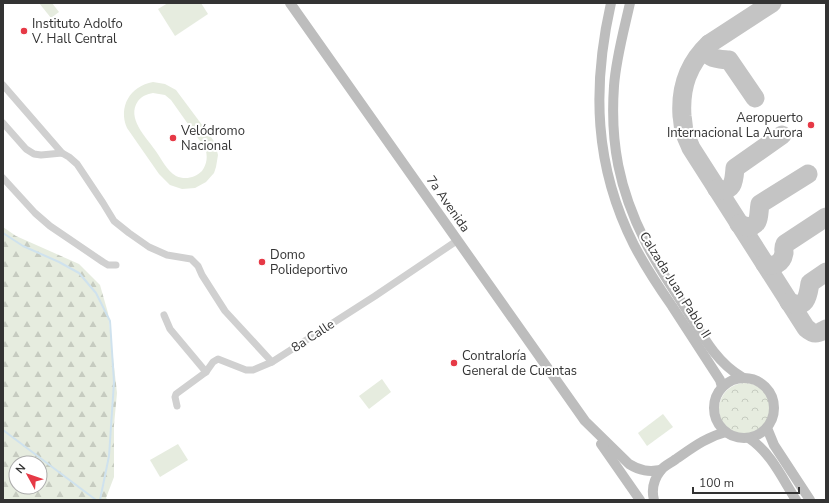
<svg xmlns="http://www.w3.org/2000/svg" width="829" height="503" font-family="'Nunito Sans',sans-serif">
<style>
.forest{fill:url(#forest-firs);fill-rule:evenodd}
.park{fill:url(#park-crowns)}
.pitch{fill:#e6ecdf;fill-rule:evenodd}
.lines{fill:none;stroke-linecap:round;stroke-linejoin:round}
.stream{stroke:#cfe2ee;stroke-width:2}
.taxiway{stroke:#c4c4c4;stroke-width:19}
.street{stroke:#d0d0d0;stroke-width:7}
.secondary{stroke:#bdbdbd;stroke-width:10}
.poi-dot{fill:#e63946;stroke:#fff;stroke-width:1.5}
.labels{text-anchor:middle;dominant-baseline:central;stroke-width:4;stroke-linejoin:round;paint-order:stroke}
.poi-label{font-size:13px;fill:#333;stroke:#fff;text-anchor:start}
.street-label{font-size:13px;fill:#333;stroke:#fff}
</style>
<defs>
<pattern id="forest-firs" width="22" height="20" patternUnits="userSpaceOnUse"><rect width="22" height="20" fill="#e6ecdf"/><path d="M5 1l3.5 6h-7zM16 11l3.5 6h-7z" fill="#c6cbc0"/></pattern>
<pattern id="park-crowns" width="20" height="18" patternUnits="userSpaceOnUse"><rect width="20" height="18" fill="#e6ecdf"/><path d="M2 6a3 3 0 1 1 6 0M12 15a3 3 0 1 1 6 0" fill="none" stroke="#c6cbc0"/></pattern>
</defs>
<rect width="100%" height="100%" fill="#fff"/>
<path class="forest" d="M3,227L16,236L79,264L100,285L108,313L117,393L114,425V477L106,498L108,500H3ZM16,463H40V487H16Z"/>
<circle class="park" cx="745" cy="409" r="26"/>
<g class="pitch">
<polygon points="39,3 52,3 59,12 51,18"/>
<polygon points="168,3 201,3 208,14 175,36 158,9"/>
<path d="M153,82L165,84L176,90L211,137L215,143L218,155L216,167L214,173L206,182L195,188L182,189L170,185L159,174L127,128C118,107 130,86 153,82ZM153,93L165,95L171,100L205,148C208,156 207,164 202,171C195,178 185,180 176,176C167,171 161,158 155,150C146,137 126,118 138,101C142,96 147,94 153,93Z"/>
<polygon points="382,379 391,392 369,409 359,396"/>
<polygon points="663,414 673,427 647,446 638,433"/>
<polygon points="178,444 188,460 160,477 150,460"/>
</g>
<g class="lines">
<g class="stream">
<polyline points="3,233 23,246 59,262 79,273 96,293 110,321 114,382 109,456 100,500"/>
<polyline points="3,430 96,500"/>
</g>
<g class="taxiway">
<path d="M772,3L709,44C688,64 680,87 682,116C683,121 683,126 684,131C686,137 689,143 691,148L806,328C814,335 817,334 826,329"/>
<path d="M709,44C703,60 719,59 729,60L755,98"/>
<path d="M717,189C734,193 734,180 735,168L782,135"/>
<path d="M739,224L748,227C761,225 758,215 760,204L808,174"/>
<path d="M765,264C774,267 782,264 784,253C784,249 783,248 785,244L826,217"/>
<path d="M789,302C807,310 808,295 810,283L826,272"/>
</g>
<g class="street">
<polyline points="3,85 62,153"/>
<polyline points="3,123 26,149 34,154 41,155 62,153 69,157 77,164 103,203 114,221 129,233 149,247 167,255 191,259 198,266 202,275 225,311 272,362"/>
<polyline points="3,178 35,213 50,226 103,262 108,265 116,265"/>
<polyline points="164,315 170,329 206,372"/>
<polyline points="177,406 175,397 176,394 206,372 213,362 218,359 246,370 253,370 272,362 375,296 458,240"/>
</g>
<g class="secondary">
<path d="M290,3L585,421L629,464C640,471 649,472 661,470"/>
<path d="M611,3C592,87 594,166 634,245C645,266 658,286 672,306C688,331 704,355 720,380L722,387"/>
<path d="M630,3C624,30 616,58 614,86C610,143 619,189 645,241C656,264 670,284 684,306C700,331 715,362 742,377"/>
<circle cx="744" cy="408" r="30"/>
<polyline points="767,428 774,445 810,500"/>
<path d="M749,438C771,453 782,478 796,500"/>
<polyline points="601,444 640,500"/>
<path d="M654,500C651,489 654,479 661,470C664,466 671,463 676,459C692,448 706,437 726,432"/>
</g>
</g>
<g class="poi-dot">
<circle cx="24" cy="31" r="4"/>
<circle cx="811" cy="125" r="4"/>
<circle cx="173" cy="138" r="4"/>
<circle cx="262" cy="262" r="4"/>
<circle cx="454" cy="363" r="4"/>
</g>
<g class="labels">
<g class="poi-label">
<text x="32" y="24">Instituto Adolfo<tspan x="32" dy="15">V. Hall Central</tspan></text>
<text x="803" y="118" text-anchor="end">Aeropuerto<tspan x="803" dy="15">Internacional La Aurora</tspan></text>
<text x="181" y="131">Velódromo<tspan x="181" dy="15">Nacional</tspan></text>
<text x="270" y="255">Domo<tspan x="270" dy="15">Polideportivo</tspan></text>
<text x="462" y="356">Contraloría<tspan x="462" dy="15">General de Cuentas</tspan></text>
</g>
<g class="street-label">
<text transform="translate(448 204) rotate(55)">7a Avenida</text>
<text transform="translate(675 285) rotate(58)">Calzada Juan Pablo II</text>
<text transform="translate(313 336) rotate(-33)">8a Calle</text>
</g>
</g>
<rect width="829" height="503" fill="none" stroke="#333333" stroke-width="8"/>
<g transform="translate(28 475) rotate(310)"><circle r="19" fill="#ffffff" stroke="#adadad"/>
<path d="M0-3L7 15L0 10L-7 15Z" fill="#e63946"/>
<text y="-6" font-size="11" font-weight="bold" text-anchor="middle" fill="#333333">N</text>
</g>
<path d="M693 487v6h106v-6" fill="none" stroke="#333333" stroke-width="2"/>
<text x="699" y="487" font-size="12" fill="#333333" stroke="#ffffff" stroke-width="3" paint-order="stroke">100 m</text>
</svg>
